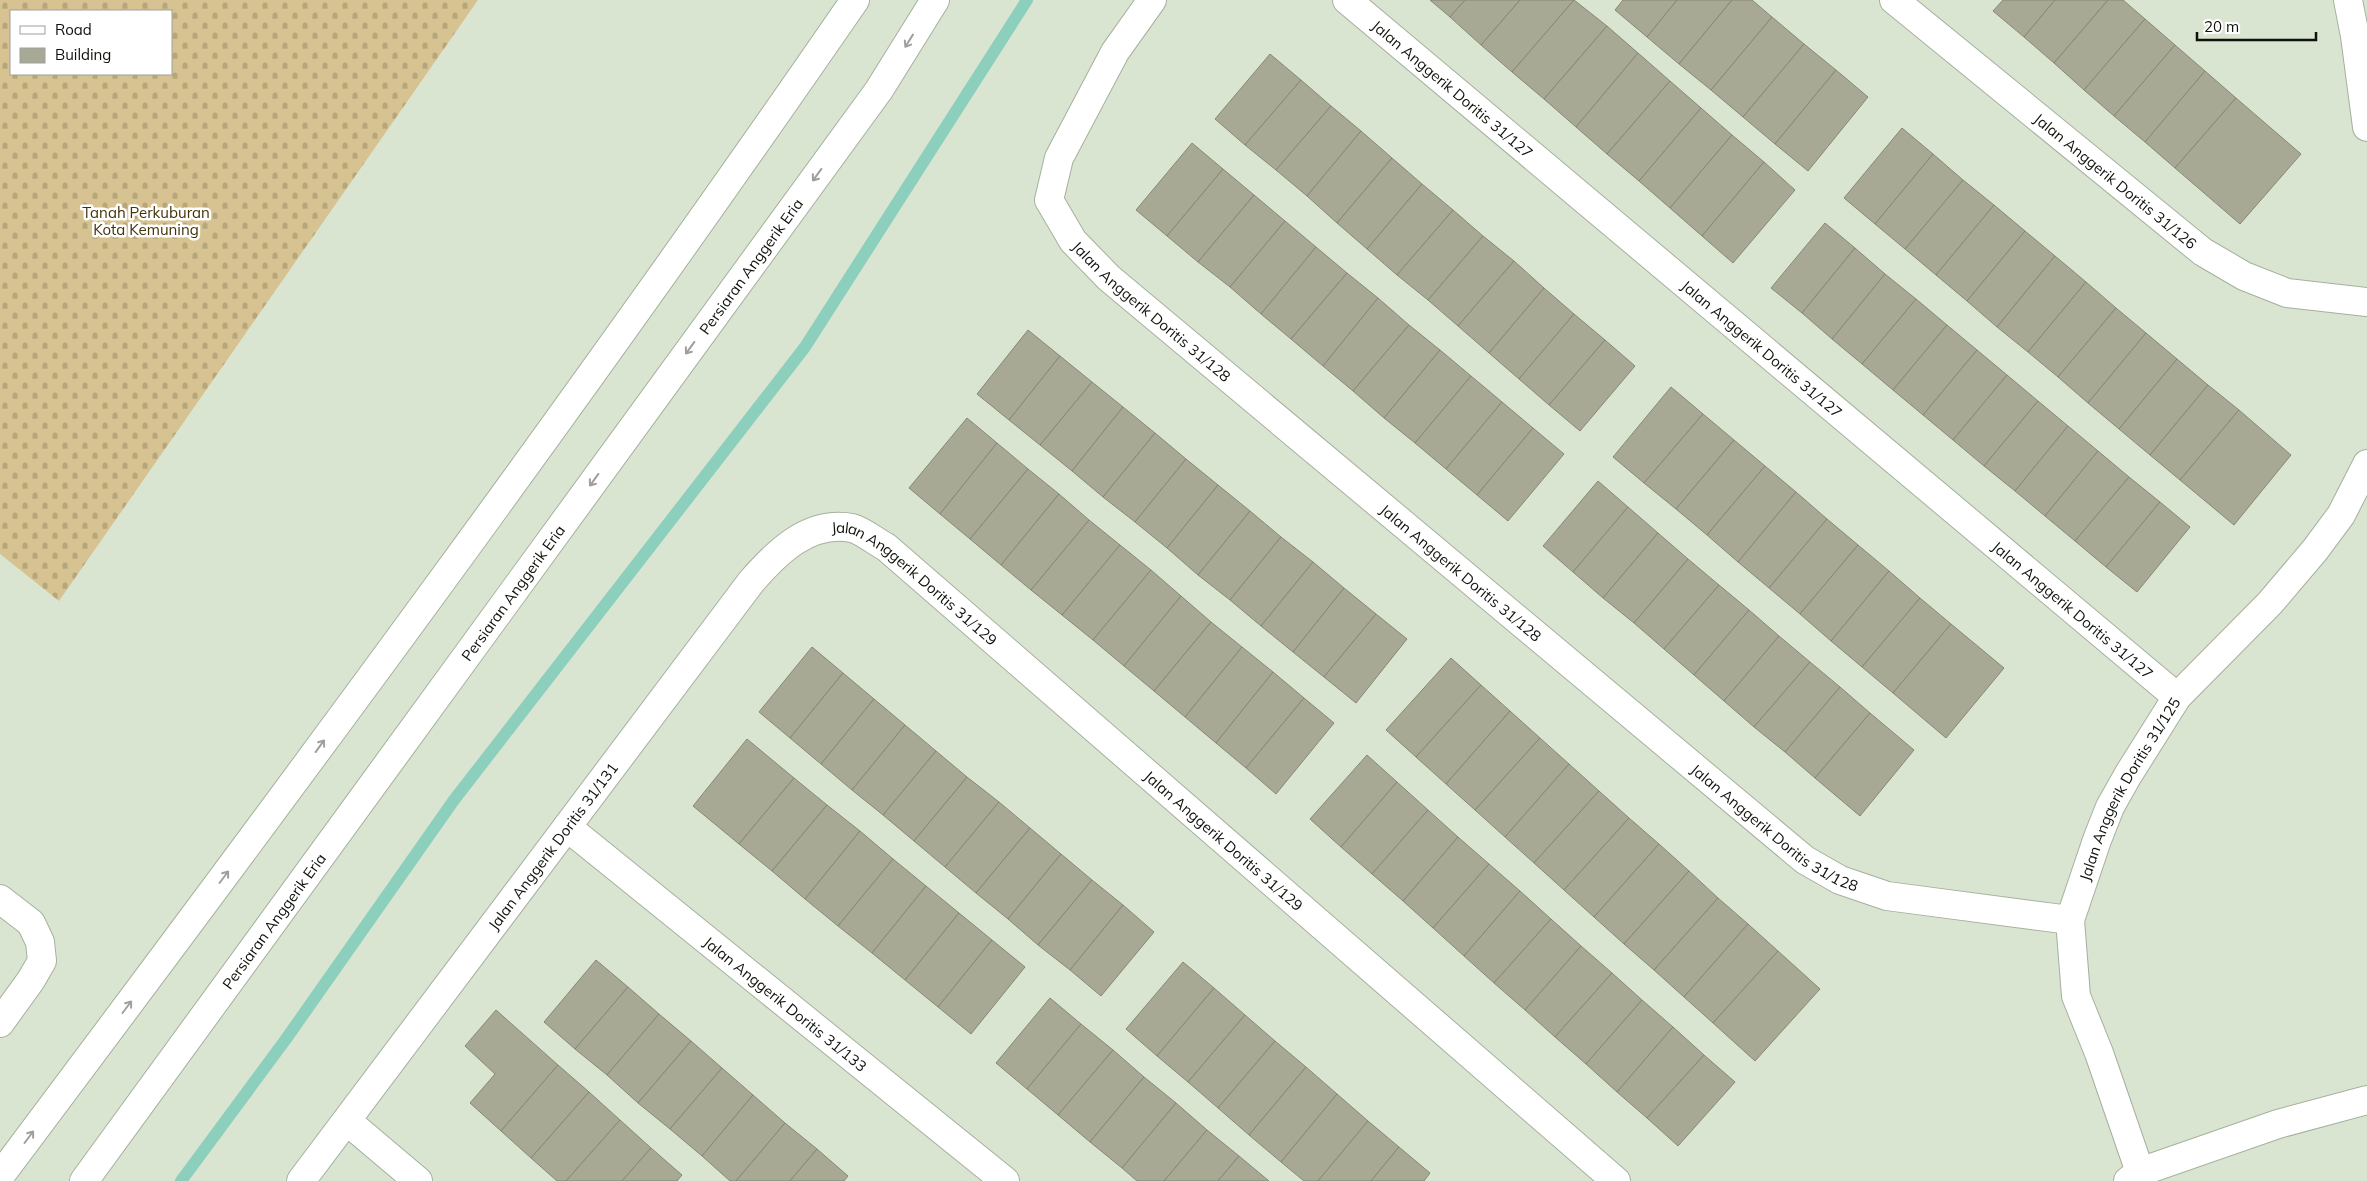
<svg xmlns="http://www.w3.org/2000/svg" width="2367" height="1181" font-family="Mulish,sans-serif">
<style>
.cemetery{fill:url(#cemetery-stones);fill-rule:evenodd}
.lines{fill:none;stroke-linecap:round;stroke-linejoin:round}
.stream{stroke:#8ccfbc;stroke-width:12}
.building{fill:#a7a994;stroke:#868873}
.minor-casing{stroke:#a5b09d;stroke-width:30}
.major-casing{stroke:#a5b09d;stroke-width:30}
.minor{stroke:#fff;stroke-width:28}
.major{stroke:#fff;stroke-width:28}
.oneway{stroke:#9fa09d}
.labels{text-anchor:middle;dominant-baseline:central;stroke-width:5;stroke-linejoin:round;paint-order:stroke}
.street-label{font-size:15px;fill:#0e120b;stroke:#fff}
.park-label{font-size:15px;fill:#423307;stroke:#fff}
</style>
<defs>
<pattern id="cemetery-stones" width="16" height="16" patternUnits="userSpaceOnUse" patternTransform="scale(1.25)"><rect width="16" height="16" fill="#d7c391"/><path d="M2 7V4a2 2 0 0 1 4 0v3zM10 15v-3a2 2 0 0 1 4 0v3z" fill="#b7a67c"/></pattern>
</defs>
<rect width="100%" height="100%" fill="#dae5d1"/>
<path class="cemetery" d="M0,0H478L59,601L0,554ZM11,11H171V74H11Z"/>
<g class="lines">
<polyline class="stream" points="181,1181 286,1039 454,800 805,347 1027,0"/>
</g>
<g class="building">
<polygon points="1430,0 1465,0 1450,17"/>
<polygon points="1465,0 1520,0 1481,45 1450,17"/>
<polygon points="1520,0 1574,0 1512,72 1481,45"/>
<polygon points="1574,0 1607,26 1544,99 1512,72"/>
<polygon points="1623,0 1677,0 1647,37 1615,10"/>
<polygon points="1677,0 1732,0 1679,64 1647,37"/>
<polygon points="1732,0 1752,0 1772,17 1711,90 1679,64"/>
<polygon points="2003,0 2055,0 2024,37 1993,11"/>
<polygon points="2055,0 2108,0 2054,63 2024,37"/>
<polygon points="2108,0 2123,0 2145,19 2084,90 2054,63"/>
<polygon points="1772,17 1804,44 1743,117 1711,90"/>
<polygon points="2145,19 2175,45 2114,116 2084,90"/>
<polygon points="1607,26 1638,53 1576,127 1544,99"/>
<polygon points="1804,44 1836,70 1775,144 1743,117"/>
<polygon points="2175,45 2205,71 2145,142 2114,116"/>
<polygon points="1638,53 1670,81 1607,154 1576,127"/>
<polygon points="1270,54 1301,80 1245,145 1215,119"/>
<polygon points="1836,70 1868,97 1808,171 1775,144"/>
<polygon points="2205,71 2236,98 2175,168 2145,142"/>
<polygon points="1301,80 1331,106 1276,170 1245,145"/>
<polygon points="1670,81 1701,108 1639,181 1607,154"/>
<polygon points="2236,98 2301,154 2240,224 2175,168"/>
<polygon points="1331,106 1361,131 1307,196 1276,170"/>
<polygon points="1701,108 1732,135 1670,208 1639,181"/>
<polygon points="1902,128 1933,154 1875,224 1844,198"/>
<polygon points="1361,131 1392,158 1337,223 1307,196"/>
<polygon points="1732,135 1764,162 1702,236 1670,208"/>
<polygon points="1192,143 1223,169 1167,236 1136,210"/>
<polygon points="1933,154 1963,180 1905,249 1875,224"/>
<polygon points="1392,158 1422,184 1367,249 1337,223"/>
<polygon points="1764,162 1795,190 1733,263 1702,236"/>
<polygon points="1223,169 1254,195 1198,262 1167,236"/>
<polygon points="1963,180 1994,205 1936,275 1905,249"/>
<polygon points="1422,184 1453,210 1397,275 1367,249"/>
<polygon points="1254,195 1285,221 1230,287 1198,262"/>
<polygon points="1994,205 2025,231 1967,301 1936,275"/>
<polygon points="1453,210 1483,236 1428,300 1397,275"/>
<polygon points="1285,221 1316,247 1261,314 1230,287"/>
<polygon points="1825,223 1855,248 1802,313 1771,288"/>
<polygon points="2025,231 2055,256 1997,327 1967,301"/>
<polygon points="1483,236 1514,261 1458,326 1428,300"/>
<polygon points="1316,247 1347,273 1291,339 1261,314"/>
<polygon points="1855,248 1885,274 1832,339 1802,313"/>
<polygon points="2055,256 2086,282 2028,352 1997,327"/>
<polygon points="1514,261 1544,288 1489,353 1458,326"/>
<polygon points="1347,273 1378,298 1323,366 1291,339"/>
<polygon points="1885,274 1916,299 1862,364 1832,339"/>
<polygon points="2086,282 2116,308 2058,377 2028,352"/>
<polygon points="1544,288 1574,314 1519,379 1489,353"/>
<polygon points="1378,298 1409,325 1353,391 1323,366"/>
<polygon points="1916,299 1947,325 1893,390 1862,364"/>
<polygon points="2116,308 2146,333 2088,403 2058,377"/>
<polygon points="1574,314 1605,340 1549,405 1519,379"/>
<polygon points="1409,325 1440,350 1384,418 1353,391"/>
<polygon points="1947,325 1977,350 1923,415 1893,390"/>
<polygon points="1028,330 1060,356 1009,420 977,394"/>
<polygon points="2146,333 2177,359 2119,429 2088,403"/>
<polygon points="1605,340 1635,366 1580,431 1549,405"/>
<polygon points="1440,350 1471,376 1415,443 1384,418"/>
<polygon points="1977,350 2007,375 1953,440 1923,415"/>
<polygon points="1060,356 1092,382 1040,445 1009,420"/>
<polygon points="2177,359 2208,385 2150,455 2119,429"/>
<polygon points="2007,375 2038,401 1984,466 1953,440"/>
<polygon points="1471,376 1502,402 1446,469 1415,443"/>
<polygon points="1092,382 1123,407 1072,471 1040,445"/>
<polygon points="2208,385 2239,410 2180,480 2150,455"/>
<polygon points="1671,387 1703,414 1644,483 1613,457"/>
<polygon points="2038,401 2068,426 2015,491 1984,466"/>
<polygon points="1502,402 1533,428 1477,495 1446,469"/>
<polygon points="1123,407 1155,433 1103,497 1072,471"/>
<polygon points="2239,410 2291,455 2234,525 2180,480"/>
<polygon points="1703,414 1734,440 1676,509 1644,483"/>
<polygon points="967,418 997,443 940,514 909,488"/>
<polygon points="2068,426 2098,451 2045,516 2015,491"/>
<polygon points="1533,428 1564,454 1508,521 1477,495"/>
<polygon points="1155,433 1186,459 1135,522 1103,497"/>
<polygon points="1734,440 1765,466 1707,535 1676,509"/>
<polygon points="997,443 1028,469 970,539 940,514"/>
<polygon points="2098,451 2129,477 2075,541 2045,516"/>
<polygon points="1186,459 1218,485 1167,548 1135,522"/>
<polygon points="1765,466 1796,492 1738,562 1707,535"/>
<polygon points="1028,469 1059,494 1001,565 970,539"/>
<polygon points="2129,477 2160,502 2106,567 2075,541"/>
<polygon points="1598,481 1628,507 1573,572 1543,546"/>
<polygon points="1218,485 1250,511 1198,575 1167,548"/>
<polygon points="1796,492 1827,519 1769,588 1738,562"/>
<polygon points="1059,494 1089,520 1031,590 1001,565"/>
<polygon points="2160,502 2190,527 2137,592 2106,567"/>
<polygon points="1628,507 1658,533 1603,598 1573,572"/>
<polygon points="1250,511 1281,537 1230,600 1198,575"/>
<polygon points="1827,519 1858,545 1800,614 1769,588"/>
<polygon points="1089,520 1120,545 1062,615 1031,590"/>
<polygon points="1658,533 1688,559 1634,623 1603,598"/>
<polygon points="1281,537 1313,562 1261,626 1230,600"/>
<polygon points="1120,545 1151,570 1093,640 1062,615"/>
<polygon points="1858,545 1889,571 1831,641 1800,614"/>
<polygon points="1688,559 1719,585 1664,649 1634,623"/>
<polygon points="1313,562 1344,588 1293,652 1261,626"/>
<polygon points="1151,570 1181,596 1124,666 1093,640"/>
<polygon points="1889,571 1920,598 1862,667 1831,641"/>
<polygon points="1719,585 1749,610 1694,675 1664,649"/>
<polygon points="1344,588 1376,614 1324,677 1293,652"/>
<polygon points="1181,596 1211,622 1154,691 1124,666"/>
<polygon points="1920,598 1951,624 1893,693 1862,667"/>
<polygon points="1749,610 1779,636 1724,701 1694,675"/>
<polygon points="1376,614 1407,639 1356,703 1324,677"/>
<polygon points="1211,622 1242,647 1185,717 1154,691"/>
<polygon points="1951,624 2004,668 1946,738 1893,693"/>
<polygon points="1779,636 1810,662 1754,727 1724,701"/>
<polygon points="812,647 843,673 790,738 759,712"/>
<polygon points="1242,647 1273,672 1216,743 1185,717"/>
<polygon points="1451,658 1481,685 1416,757 1386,730"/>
<polygon points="1810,662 1840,687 1785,752 1754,727"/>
<polygon points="1273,672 1304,698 1246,768 1216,743"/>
<polygon points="843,673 874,699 821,764 790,738"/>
<polygon points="1481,685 1510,711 1446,784 1416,757"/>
<polygon points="1840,687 1870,713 1815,778 1785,752"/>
<polygon points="1304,698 1334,723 1276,794 1246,768"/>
<polygon points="874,699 905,725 852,790 821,764"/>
<polygon points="1510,711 1540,738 1475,810 1446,784"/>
<polygon points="1870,713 1914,750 1860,816 1815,778"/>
<polygon points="905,725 936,751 883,815 852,790"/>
<polygon points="1540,738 1569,764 1505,837 1475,810"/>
<polygon points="747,739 794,778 739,844 693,806"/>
<polygon points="936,751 967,777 914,841 883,815"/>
<polygon points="1367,755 1397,782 1341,847 1310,819"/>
<polygon points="1569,764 1599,791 1534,863 1505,837"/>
<polygon points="967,777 999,802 945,867 914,841"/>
<polygon points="794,778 827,805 772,871 739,844"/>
<polygon points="1397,782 1428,810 1372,874 1341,847"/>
<polygon points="1599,791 1629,818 1564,890 1534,863"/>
<polygon points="999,802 1030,828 976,893 945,867"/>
<polygon points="827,805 860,831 805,899 772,871"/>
<polygon points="1428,810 1458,837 1403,901 1372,874"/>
<polygon points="1629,818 1659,844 1594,917 1564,890"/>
<polygon points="1030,828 1061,854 1008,919 976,893"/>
<polygon points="860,831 893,859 838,926 805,899"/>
<polygon points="1458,837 1489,864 1433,928 1403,901"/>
<polygon points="1659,844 1689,871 1624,944 1594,917"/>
<polygon points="1061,854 1092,880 1038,945 1008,919"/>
<polygon points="893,859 926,886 872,953 838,926"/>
<polygon points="1489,864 1520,891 1464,956 1433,928"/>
<polygon points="1689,871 1718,898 1654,970 1624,944"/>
<polygon points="1092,880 1123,905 1070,970 1038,945"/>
<polygon points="926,886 959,913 905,980 872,953"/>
<polygon points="1520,891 1551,919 1494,983 1464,956"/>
<polygon points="1718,898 1748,924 1684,997 1654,970"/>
<polygon points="1123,905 1154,932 1101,996 1070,970"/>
<polygon points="959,913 992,940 938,1007 905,980"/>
<polygon points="1551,919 1581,946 1525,1010 1494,983"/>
<polygon points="1748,924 1778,951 1713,1023 1684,997"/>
<polygon points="992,940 1025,967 971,1034 938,1007"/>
<polygon points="1581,946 1612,973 1555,1037 1525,1010"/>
<polygon points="1778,951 1820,989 1755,1061 1713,1023"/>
<polygon points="596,960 628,987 575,1049 544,1022"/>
<polygon points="1183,962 1214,988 1157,1056 1126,1029"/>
<polygon points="1612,973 1642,1000 1586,1064 1555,1037"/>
<polygon points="628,987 659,1014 607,1075 575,1049"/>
<polygon points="1214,988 1245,1015 1188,1082 1157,1056"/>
<polygon points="1050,998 1081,1024 1027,1089 996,1063"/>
<polygon points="1642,1000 1673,1027 1617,1092 1586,1064"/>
<polygon points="496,1010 558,1065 501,1131 470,1103 495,1074 465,1046"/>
<polygon points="659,1014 691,1041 638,1103 607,1075"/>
<polygon points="1245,1015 1275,1041 1218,1108 1188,1082"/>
<polygon points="1081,1024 1113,1050 1058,1115 1027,1089"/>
<polygon points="1673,1027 1704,1055 1647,1118 1617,1092"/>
<polygon points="691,1041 722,1068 670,1129 638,1103"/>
<polygon points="1275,1041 1306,1067 1249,1135 1218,1108"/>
<polygon points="1113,1050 1144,1077 1090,1142 1058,1115"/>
<polygon points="1704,1055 1735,1082 1678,1146 1647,1118"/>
<polygon points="558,1065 589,1092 531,1158 501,1131"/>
<polygon points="1306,1067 1337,1094 1281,1162 1249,1135"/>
<polygon points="722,1068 753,1095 702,1156 670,1129"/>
<polygon points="1144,1077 1176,1103 1122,1168 1090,1142"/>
<polygon points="589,1092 620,1120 566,1181 557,1181 531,1158"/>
<polygon points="1337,1094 1368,1121 1318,1181 1304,1181 1281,1162"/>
<polygon points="753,1095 785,1123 736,1181 730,1181 702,1156"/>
<polygon points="1176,1103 1207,1130 1164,1181 1137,1181 1122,1168"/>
<polygon points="620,1120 651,1148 622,1181 566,1181"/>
<polygon points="1368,1121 1399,1147 1371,1181 1318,1181"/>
<polygon points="785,1123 817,1149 790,1181 736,1181"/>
<polygon points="1207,1130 1239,1156 1218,1181 1164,1181"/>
<polygon points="1399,1147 1430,1173 1424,1181 1371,1181"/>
<polygon points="651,1148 682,1175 677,1181 622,1181"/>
<polygon points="817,1149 848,1176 844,1181 790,1181"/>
<polygon points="1239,1156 1269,1181 1218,1181"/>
</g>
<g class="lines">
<defs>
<g id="minor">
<path id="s1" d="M1152,0L1115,52L1059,158L1049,200L1073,241L1109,278L1805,860L1840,880L1887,896L2070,920"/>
<path id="s2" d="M1347,0L2177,697"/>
<path id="s3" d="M1894,0L2203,252L2244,276L2287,293L2367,302"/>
<polyline points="2348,0 2355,36 2367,127"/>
<path id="s4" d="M567,827L1005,1181"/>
<polyline points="0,899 31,923 40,942 42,961 31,980 0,1023"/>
<polyline points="347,1121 418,1181"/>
<path id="s5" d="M2140,1172L2099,1053L2076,996L2070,920L2097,840L2110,807L2128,775L2177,697L2270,603L2315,550L2341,515L2367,464"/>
<path id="s6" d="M301,1181L751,582C777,552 809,520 852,528C863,531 876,542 886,547L1616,1181"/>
<polyline points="2128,1181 2140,1172 2278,1124 2367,1100"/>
</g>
<g id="major">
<path d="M0,1176C291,788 580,399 855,0"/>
<path id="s7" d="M84,1181L879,90L935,0"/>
</g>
</defs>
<use href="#minor" class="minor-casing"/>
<use href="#major" class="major-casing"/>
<use href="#minor" class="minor"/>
<use href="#major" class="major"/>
</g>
<defs><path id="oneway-shaft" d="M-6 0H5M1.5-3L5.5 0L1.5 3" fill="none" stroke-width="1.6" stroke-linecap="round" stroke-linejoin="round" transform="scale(1.25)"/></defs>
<g class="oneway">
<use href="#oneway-shaft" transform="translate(909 41) rotate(122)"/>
<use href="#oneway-shaft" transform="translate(817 175) rotate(126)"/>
<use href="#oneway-shaft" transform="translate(690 348) rotate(126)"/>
<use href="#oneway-shaft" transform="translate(594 480) rotate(126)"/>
<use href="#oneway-shaft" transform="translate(320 746) rotate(-54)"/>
<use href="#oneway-shaft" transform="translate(224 877) rotate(-53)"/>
<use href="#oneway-shaft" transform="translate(127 1007) rotate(-53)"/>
<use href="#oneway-shaft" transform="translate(29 1137) rotate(-53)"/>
</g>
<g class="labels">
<g class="street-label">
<text stroke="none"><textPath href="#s2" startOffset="138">Jalan Anggerik Doritis 31/127</textPath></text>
<text stroke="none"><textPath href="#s3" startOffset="286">Jalan Anggerik Doritis 31/126</textPath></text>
<text stroke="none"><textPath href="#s7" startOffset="1132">Persiaran Anggerik Eria</textPath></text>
<text stroke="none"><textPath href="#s1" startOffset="380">Jalan Anggerik Doritis 31/128</textPath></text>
<text stroke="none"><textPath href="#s2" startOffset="542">Jalan Anggerik Doritis 31/127</textPath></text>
<text stroke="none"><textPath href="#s1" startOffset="785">Jalan Anggerik Doritis 31/128</textPath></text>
<text stroke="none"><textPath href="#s6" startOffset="951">Jalan Anggerik Doritis 31/129</textPath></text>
<text stroke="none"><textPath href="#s7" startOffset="728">Persiaran Anggerik Eria</textPath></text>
<text stroke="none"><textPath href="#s2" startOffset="948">Jalan Anggerik Doritis 31/127</textPath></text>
<text stroke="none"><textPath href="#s5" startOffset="408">Jalan Anggerik Doritis 31/125</textPath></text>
<text stroke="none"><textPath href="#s1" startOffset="1190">Jalan Anggerik Doritis 31/128</textPath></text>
<text stroke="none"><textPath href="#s6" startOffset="1356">Jalan Anggerik Doritis 31/129</textPath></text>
<text stroke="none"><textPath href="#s6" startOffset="419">Jalan Anggerik Doritis 31/131</textPath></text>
<text stroke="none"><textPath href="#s7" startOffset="322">Persiaran Anggerik Eria</textPath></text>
<text stroke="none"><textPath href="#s4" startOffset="281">Jalan Anggerik Doritis 31/133</textPath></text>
</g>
<g class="park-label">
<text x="146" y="212">Tanah Perkuburan<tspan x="146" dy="17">Kota Kemuning</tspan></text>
</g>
</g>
<rect x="10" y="10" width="162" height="65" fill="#ffffff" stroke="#9fa09d"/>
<rect x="20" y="26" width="25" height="8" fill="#ffffff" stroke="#9fa09d"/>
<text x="55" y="35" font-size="15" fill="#0e120b">Road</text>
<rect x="20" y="48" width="25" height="15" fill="#a7a994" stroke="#9fa09d"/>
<text x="55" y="60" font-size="15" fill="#0e120b">Building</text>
<path d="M2197 32v8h119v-8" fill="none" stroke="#0e120b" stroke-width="2.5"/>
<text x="2204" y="32" font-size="15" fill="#0e120b" stroke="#ffffff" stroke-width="4" paint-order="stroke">20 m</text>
</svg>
